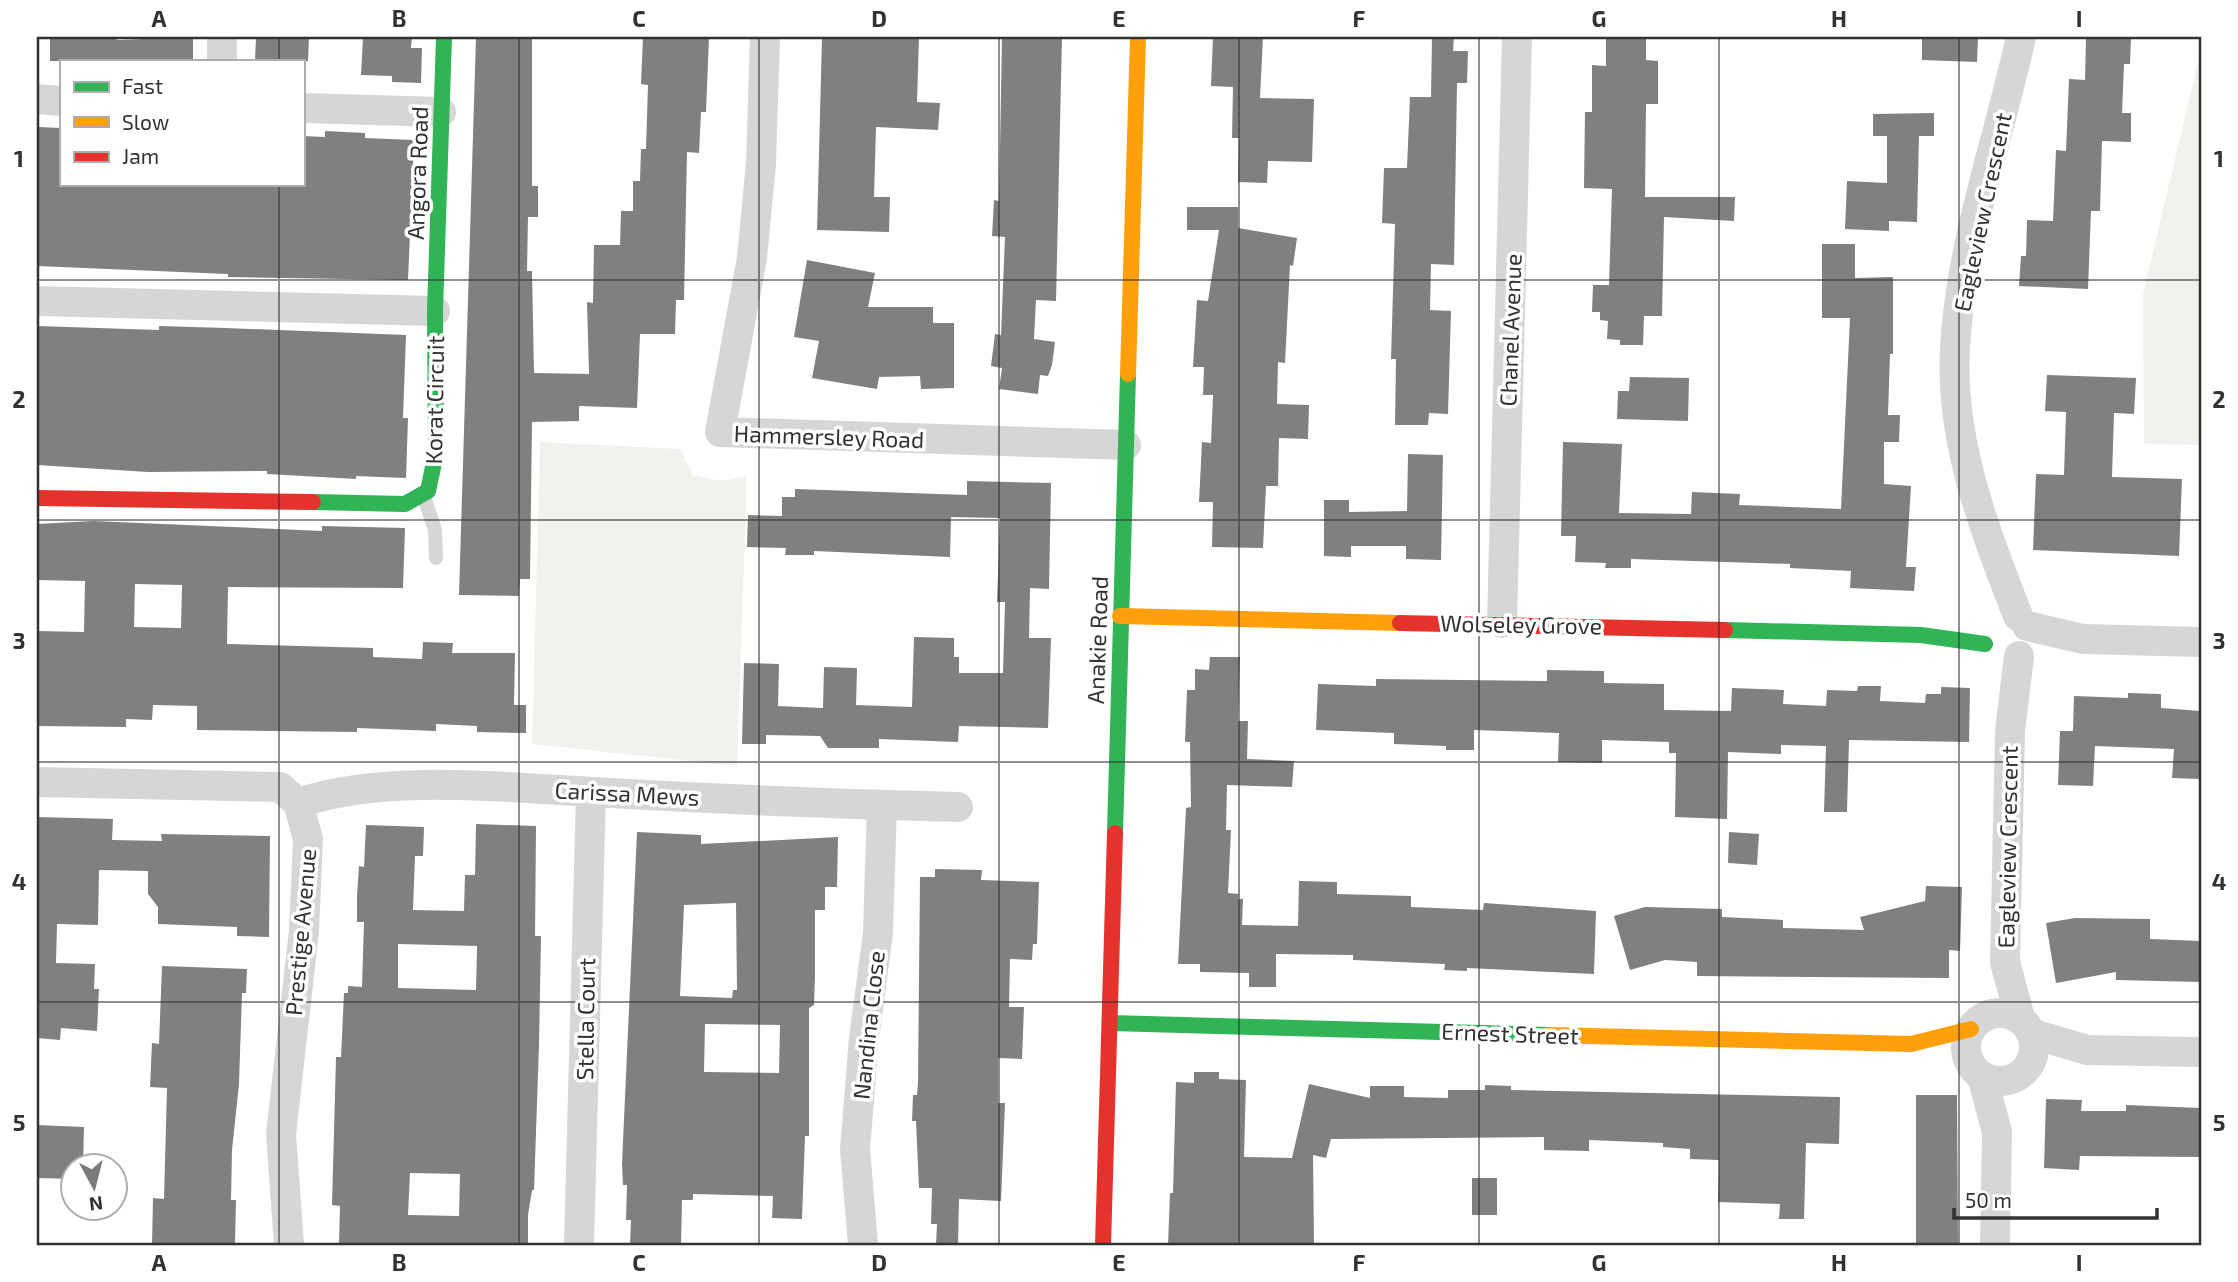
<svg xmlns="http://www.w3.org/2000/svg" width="2238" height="1282" font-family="'Exo 2',sans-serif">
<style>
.green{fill:#f0f3ed}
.building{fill:#808080;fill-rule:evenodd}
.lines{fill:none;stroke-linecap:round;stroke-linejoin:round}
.lane{stroke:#d6d6d6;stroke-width:14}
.street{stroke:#d6d6d6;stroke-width:30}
.fast{stroke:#30b455;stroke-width:16}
.slow{stroke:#ff9f0a;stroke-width:16}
.jam{stroke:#e5322d;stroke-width:16}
.grid{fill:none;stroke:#323232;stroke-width:2;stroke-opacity:0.55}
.labels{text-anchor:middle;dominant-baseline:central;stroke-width:7;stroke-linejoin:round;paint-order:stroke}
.street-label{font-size:23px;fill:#323232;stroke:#fff}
.neatline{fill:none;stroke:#323232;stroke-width:2.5}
.grid-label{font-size:23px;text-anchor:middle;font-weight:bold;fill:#323232}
</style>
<rect width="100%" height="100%" fill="#fff"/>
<g class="green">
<polygon points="2201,49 2201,445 2144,444 2143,294"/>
<polygon points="540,442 680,449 693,475 720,481 747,476 737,766 532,744"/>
</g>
<g class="building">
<polygon points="106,37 119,40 193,37 193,61 50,61 50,38"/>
<polygon points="256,37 309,37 308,61 255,61"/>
<polygon points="363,37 412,37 411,48 422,48 421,83 392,82 392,76 361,75"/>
<polygon points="476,37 532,37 532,186 538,186 538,217 528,217 527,271 532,271 534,373 589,374 587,302 593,303 594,245 620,245 621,211 633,211 633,181 640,181 641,149 646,149 648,85 641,84 643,37 709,37 706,112 701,112 699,153 687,152 684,300 676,300 675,334 640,334 637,408 579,406 579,421 532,422 530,579 520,579 519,596 459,595"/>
<polygon points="822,37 919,37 917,102 940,103 938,130 876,127 874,197 890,197 889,232 817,230"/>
<polygon points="1002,37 1062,37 1056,301 1036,300 1034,339 1055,342 1052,365 1048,376 1040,375 1038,394 999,389 1002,368 991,366 995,334 1001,335 1005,237 992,236 994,200 999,201"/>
<polygon points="1213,37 1263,37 1260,98 1314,99 1312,162 1268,161 1267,183 1238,182 1239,138 1232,138 1233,87 1211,86"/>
<polygon points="1432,37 1454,37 1453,51 1468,51 1467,83 1457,83 1454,265 1431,264 1430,310 1451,311 1448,414 1429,413 1428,425 1395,425 1396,359 1391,359 1395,224 1382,223 1384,168 1407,168 1410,97 1431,97"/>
<polygon points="1606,37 1646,37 1646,60 1658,61 1658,104 1646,104 1645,197 1735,197 1734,221 1664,217 1662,316 1644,316 1643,345 1620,345 1620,340 1607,339 1608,321 1600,320 1600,312 1592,312 1593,285 1609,285 1612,189 1584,188 1585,112 1592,112 1592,65 1606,66"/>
<polygon points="1922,37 1978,37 1977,62 1922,60"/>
<polygon points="2086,37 2131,37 2130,64 2124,64 2122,113 2131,113 2131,142 2102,141 2100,211 2091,211 2088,289 2019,286 2021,256 2026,256 2027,220 2053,221 2056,150 2066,151 2069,79 2085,80"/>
<polygon points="1934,113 1934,136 1919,136 1917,222 1889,221 1889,231 1845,229 1847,181 1887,183 1887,136 1873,136 1873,114"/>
<polygon points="39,127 61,128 61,184 303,184 303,136 325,137 325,131 365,133 365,138 414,140 408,280 228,277 228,274 37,266"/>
<polygon points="1187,207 1238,207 1238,228 1297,238 1293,266 1290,265 1285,363 1278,362 1277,404 1309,405 1308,439 1279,438 1278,486 1266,486 1263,548 1212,547 1213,502 1199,502 1202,442 1211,443 1213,395 1203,395 1204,367 1193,367 1197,300 1208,301 1219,230 1187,230"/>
<polygon points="1822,244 1855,244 1855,278 1893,277 1893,354 1890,354 1888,415 1900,415 1899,442 1884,442 1884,484 1911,486 1906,567 1916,567 1914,591 1850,588 1851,571 1790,568 1790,564 1631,559 1631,568 1605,568 1606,563 1575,562 1576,536 1561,536 1563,442 1622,444 1619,513 1691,514 1692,492 1740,494 1739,505 1841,509 1850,318 1822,318"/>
<polygon points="807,260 875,273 868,307 933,307 933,323 954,323 954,388 921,389 920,376 879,377 877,389 812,378 819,341 794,337"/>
<polygon points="37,326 159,330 159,326 226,328 406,335 403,418 408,418 406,478 356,476 356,479 267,474 267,471 148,472 37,465"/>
<polygon points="2047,375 2136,378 2134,414 2114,413 2112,477 2182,479 2179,556 2033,550 2036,474 2064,475 2066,412 2045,411"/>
<polygon points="1630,377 1689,378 1688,421 1617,419 1618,391 1629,391"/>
<polygon points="1408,454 1443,455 1441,560 1406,559 1406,546 1351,546 1351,557 1324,556 1324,500 1349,500 1349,512 1407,511"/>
<polygon points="967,481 1051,483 1049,589 1030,588 1029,638 1051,638 1048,728 959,726 958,742 879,739 879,748 828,748 820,736 766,735 766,744 742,744 744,663 779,664 778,706 823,708 824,667 857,668 856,705 912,707 914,637 954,638 954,657 959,657 959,673 1003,673 1005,602 997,602 1000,518 951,517 950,557 814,551 814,555 785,555 786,548 747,547 748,515 782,516 782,497 795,497 795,489 967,495"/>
<path d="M93,521L322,531V526L405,528L403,588L228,587L227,644L373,648V657L422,659L423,642L453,643L452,653H515L514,705H526V733L477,732V726L436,724V731L357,728V732L197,730V706L153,705L152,720L126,719V727L37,726V631L84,632L85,581L37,580V524ZM135,584L182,585L181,628L134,627Z"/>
<polygon points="1210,657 1240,657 1238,721 1248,721 1247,759 1294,761 1292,787 1227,785 1226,830 1231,830 1228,893 1239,894 1238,899 1243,899 1242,925 1298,926 1299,881 1337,882 1337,894 1411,896 1411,907 1483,910 1484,903 1596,911 1594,974 1467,968 1467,971 1444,970 1445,964 1353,960 1353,955 1276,954 1276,987 1249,987 1249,973 1200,972 1200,964 1178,964 1186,808 1191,807 1190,742 1185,742 1187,690 1195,690 1195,669 1209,670"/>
<polygon points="1547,670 1604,671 1604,683 1664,684 1664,710 1731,711 1732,688 1784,690 1783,704 1826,706 1827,690 1857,691 1858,686 1881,686 1880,701 1925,703 1926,694 1941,694 1941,687 1970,688 1969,742 1849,740 1847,812 1824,812 1826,746 1781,745 1781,754 1728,752 1727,819 1675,817 1676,753 1669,753 1669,742 1602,740 1602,763 1558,762 1559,733 1474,730 1474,750 1446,750 1446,746 1394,744 1394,733 1316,730 1318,684 1376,686 1376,679 1547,681"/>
<polygon points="2128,693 2161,694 2161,708 2201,711 2201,779 2172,778 2174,749 2095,746 2093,786 2058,785 2060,731 2073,731 2074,696 2128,698"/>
<polygon points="37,817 113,819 112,840 162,841 161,834 270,836 269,937 237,936 237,927 158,924 158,907 148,894 148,871 99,870 98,925 57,924 56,963 95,964 94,989 99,989 97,1031 61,1028 60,1040 37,1038"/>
<path d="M476,824L536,826L535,936H541L539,1045L534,1190H532L528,1215V1245H339L340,1206L332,1205L336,1057H341L344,993H348V986L362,987L364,922H357V896L359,866L364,867L366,825L424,827L423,856H415L413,910L464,911L465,875H475ZM398,944L477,946L476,990L398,988ZM410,1173L460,1174L459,1216L408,1215Z"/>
<path d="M637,832L701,835V844L838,837L837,887H825V910H815V975L814,1005L809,1008V1136H805L802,1219L772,1218L773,1196L693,1194V1200H682L681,1245H630L631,1220H626L627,1185H623L622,1164ZM736,903L737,990H733L732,998L680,996L684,905ZM705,1024L780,1025L779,1073L704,1072Z"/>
<polygon points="1729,832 1759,834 1757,865 1728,863"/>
<polygon points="935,869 982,870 981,880 1039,882 1037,944 1033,944 1032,960 1010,959 1009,1007 1024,1007 1022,1059 998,1058 998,1103 1005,1103 1001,1201 959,1199 958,1245 936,1245 937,1224 931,1224 932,1188 919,1188 916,1121 912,1121 913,1095 917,1095 918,1082 920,877 935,877"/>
<polygon points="1926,886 1962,887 1960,951 1949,950 1949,978 1697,976 1697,962 1665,960 1630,970 1614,916 1645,907 1722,909 1722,917 1783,920 1783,928 1864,930 1860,917 1925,901"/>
<polygon points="2075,918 2150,919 2150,939 2201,941 2201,982 2116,980 2116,972 2056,983 2046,923"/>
<polygon points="162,966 247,969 246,993 242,993 239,1084 232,1150 231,1200 236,1200 235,1245 152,1245 153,1198 164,1199 167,1088 150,1087 152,1043 159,1044"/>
<polygon points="1194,1072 1219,1072 1219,1079 1246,1080 1244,1157 1292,1158 1309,1084 1370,1098 1370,1086 1404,1086 1404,1097 1448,1098 1448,1090 1485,1090 1485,1085 1511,1086 1511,1090 1840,1097 1839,1144 1806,1143 1804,1219 1779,1219 1780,1204 1718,1202 1719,1160 1690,1159 1690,1149 1663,1147 1663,1143 1589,1140 1589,1151 1544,1150 1544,1137 1331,1139 1326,1158 1313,1155 1314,1245 1168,1245 1170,1193 1173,1193 1176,1082 1194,1083"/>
<polygon points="1916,1095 1957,1095 1958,1245 1916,1245"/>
<polygon points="2046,1099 2082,1100 2081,1111 2126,1111 2126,1105 2201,1108 2201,1157 2080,1156 2079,1170 2044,1168"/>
<polygon points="37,1125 84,1127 83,1166 74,1166 74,1179 37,1178"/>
<rect x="1472" y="1178" width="25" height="37"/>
</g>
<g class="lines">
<polyline class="lane" points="424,497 435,530 436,558"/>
<g class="street">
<polyline points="765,37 761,163 752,258 720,432 1126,445"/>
<polyline points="222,61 222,37"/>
<polyline points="37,99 61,101"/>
<polyline points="303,108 441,112"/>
<polyline points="37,301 435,311"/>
<path d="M2018,616C1985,531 1950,442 1955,349C1960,245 1999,138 2021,37"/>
<polyline points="1502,623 1517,37"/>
<polyline points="2027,626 2083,639 2201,642"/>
<polyline points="2019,656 2010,731 2005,962 2020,1018"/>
<polyline points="37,782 280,787 298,803 308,839 304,931 281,1134 289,1245"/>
<path d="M298,803C383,774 503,787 592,792C714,799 836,804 958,807"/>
<circle cx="2000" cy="1047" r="34"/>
<polyline points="2033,1034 2087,1050 2201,1052"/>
<polyline points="1982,1076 1997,1132 1995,1245"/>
<polyline points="579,1245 591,792"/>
<polyline points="863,1245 855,1149 864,1038 878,933 882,805"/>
</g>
<g class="fast">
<polyline points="313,502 405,504 428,491 436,453 435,311 444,37"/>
<polyline points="1725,630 1921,635 1985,644"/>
<polyline points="1115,833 1128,374"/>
<polyline points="1110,1023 1549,1035"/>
</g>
<g class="slow">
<polyline points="1128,374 1138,37"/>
<polyline points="1120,616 1400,623"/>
<polyline points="1549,1035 1911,1044 1971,1029"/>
</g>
<g class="jam">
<polyline points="37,498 313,502"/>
<polyline points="1400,623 1725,630"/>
<polyline points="1103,1245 1115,833"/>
</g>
</g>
<path class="grid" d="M279,37V61M519,37V1245M759,37V1245M999,37V1245M1239,37V1245M1479,37V1245M1719,37V1245M1959,37V1245M279,184V1245M37,280H2201M37,520H2201M37,762H2201M37,1002H2201"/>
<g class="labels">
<g class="street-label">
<text transform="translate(417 173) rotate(-88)">Angora Road</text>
<text transform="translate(1982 212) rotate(-78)">Eagleview Crescent</text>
<text transform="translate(1510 330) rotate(-88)">Chanel Avenue</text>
<text transform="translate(434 400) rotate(-89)">Korat Circuit</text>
<text transform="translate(829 436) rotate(2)">Hammersley Road</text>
<text transform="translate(1521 624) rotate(1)">Wolseley Grove</text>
<text transform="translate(1097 640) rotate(-88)">Anakie Road</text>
<text transform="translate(627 793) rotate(3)">Carissa Mews</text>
<text transform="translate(2007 847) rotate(-89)">Eagleview Crescent</text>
<text transform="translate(300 932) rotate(-85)">Prestige Avenue</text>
<text transform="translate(585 1019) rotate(-89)">Stella Court</text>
<text transform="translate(868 1025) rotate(-84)">Nandina Close</text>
<text transform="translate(1510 1033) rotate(2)">Ernest Street</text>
</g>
</g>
<rect width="2238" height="1282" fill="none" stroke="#ffffff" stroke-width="77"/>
<rect x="60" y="60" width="245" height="126" fill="#ffffff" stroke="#adadad" stroke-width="2"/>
<rect x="74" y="82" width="35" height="10" fill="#30b455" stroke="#adadad" stroke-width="2"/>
<text x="122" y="94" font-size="21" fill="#323232">Fast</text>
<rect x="74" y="117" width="35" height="10" fill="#ff9f0a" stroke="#adadad" stroke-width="2"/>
<text x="122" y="130" font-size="21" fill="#323232">Slow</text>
<rect x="74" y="152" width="35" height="10" fill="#e5322d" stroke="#adadad" stroke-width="2"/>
<text x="122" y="164" font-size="21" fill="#323232">Jam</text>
<g transform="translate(94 1187) rotate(173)"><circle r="33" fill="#ffffff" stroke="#adadad" stroke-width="2"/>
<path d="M0-5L12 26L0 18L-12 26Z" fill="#7a7a7a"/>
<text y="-10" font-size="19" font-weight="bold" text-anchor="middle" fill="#323232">N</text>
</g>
<path d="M1954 1208v10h203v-10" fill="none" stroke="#323232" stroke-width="3.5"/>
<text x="1965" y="1208" font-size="21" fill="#323232" stroke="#ffffff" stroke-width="5" paint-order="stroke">50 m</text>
<rect x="38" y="38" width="2162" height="1206" class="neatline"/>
<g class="grid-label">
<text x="159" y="27">A</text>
<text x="399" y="27">B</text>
<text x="639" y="27">C</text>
<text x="879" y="27">D</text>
<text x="1119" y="27">E</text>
<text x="1359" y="27">F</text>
<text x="1599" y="27">G</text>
<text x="1839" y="27">H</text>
<text x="2079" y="27">I</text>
<text x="19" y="167">1</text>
<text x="2219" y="167">1</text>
<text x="19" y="408">2</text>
<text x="2219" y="408">2</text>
<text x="19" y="649">3</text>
<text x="2219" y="649">3</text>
<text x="19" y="890">4</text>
<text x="2219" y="890">4</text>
<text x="19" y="1131">5</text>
<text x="2219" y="1131">5</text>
<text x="159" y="1271">A</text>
<text x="399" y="1271">B</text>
<text x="639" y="1271">C</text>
<text x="879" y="1271">D</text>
<text x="1119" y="1271">E</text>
<text x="1359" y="1271">F</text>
<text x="1599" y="1271">G</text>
<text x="1839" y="1271">H</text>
<text x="2079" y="1271">I</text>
</g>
</svg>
